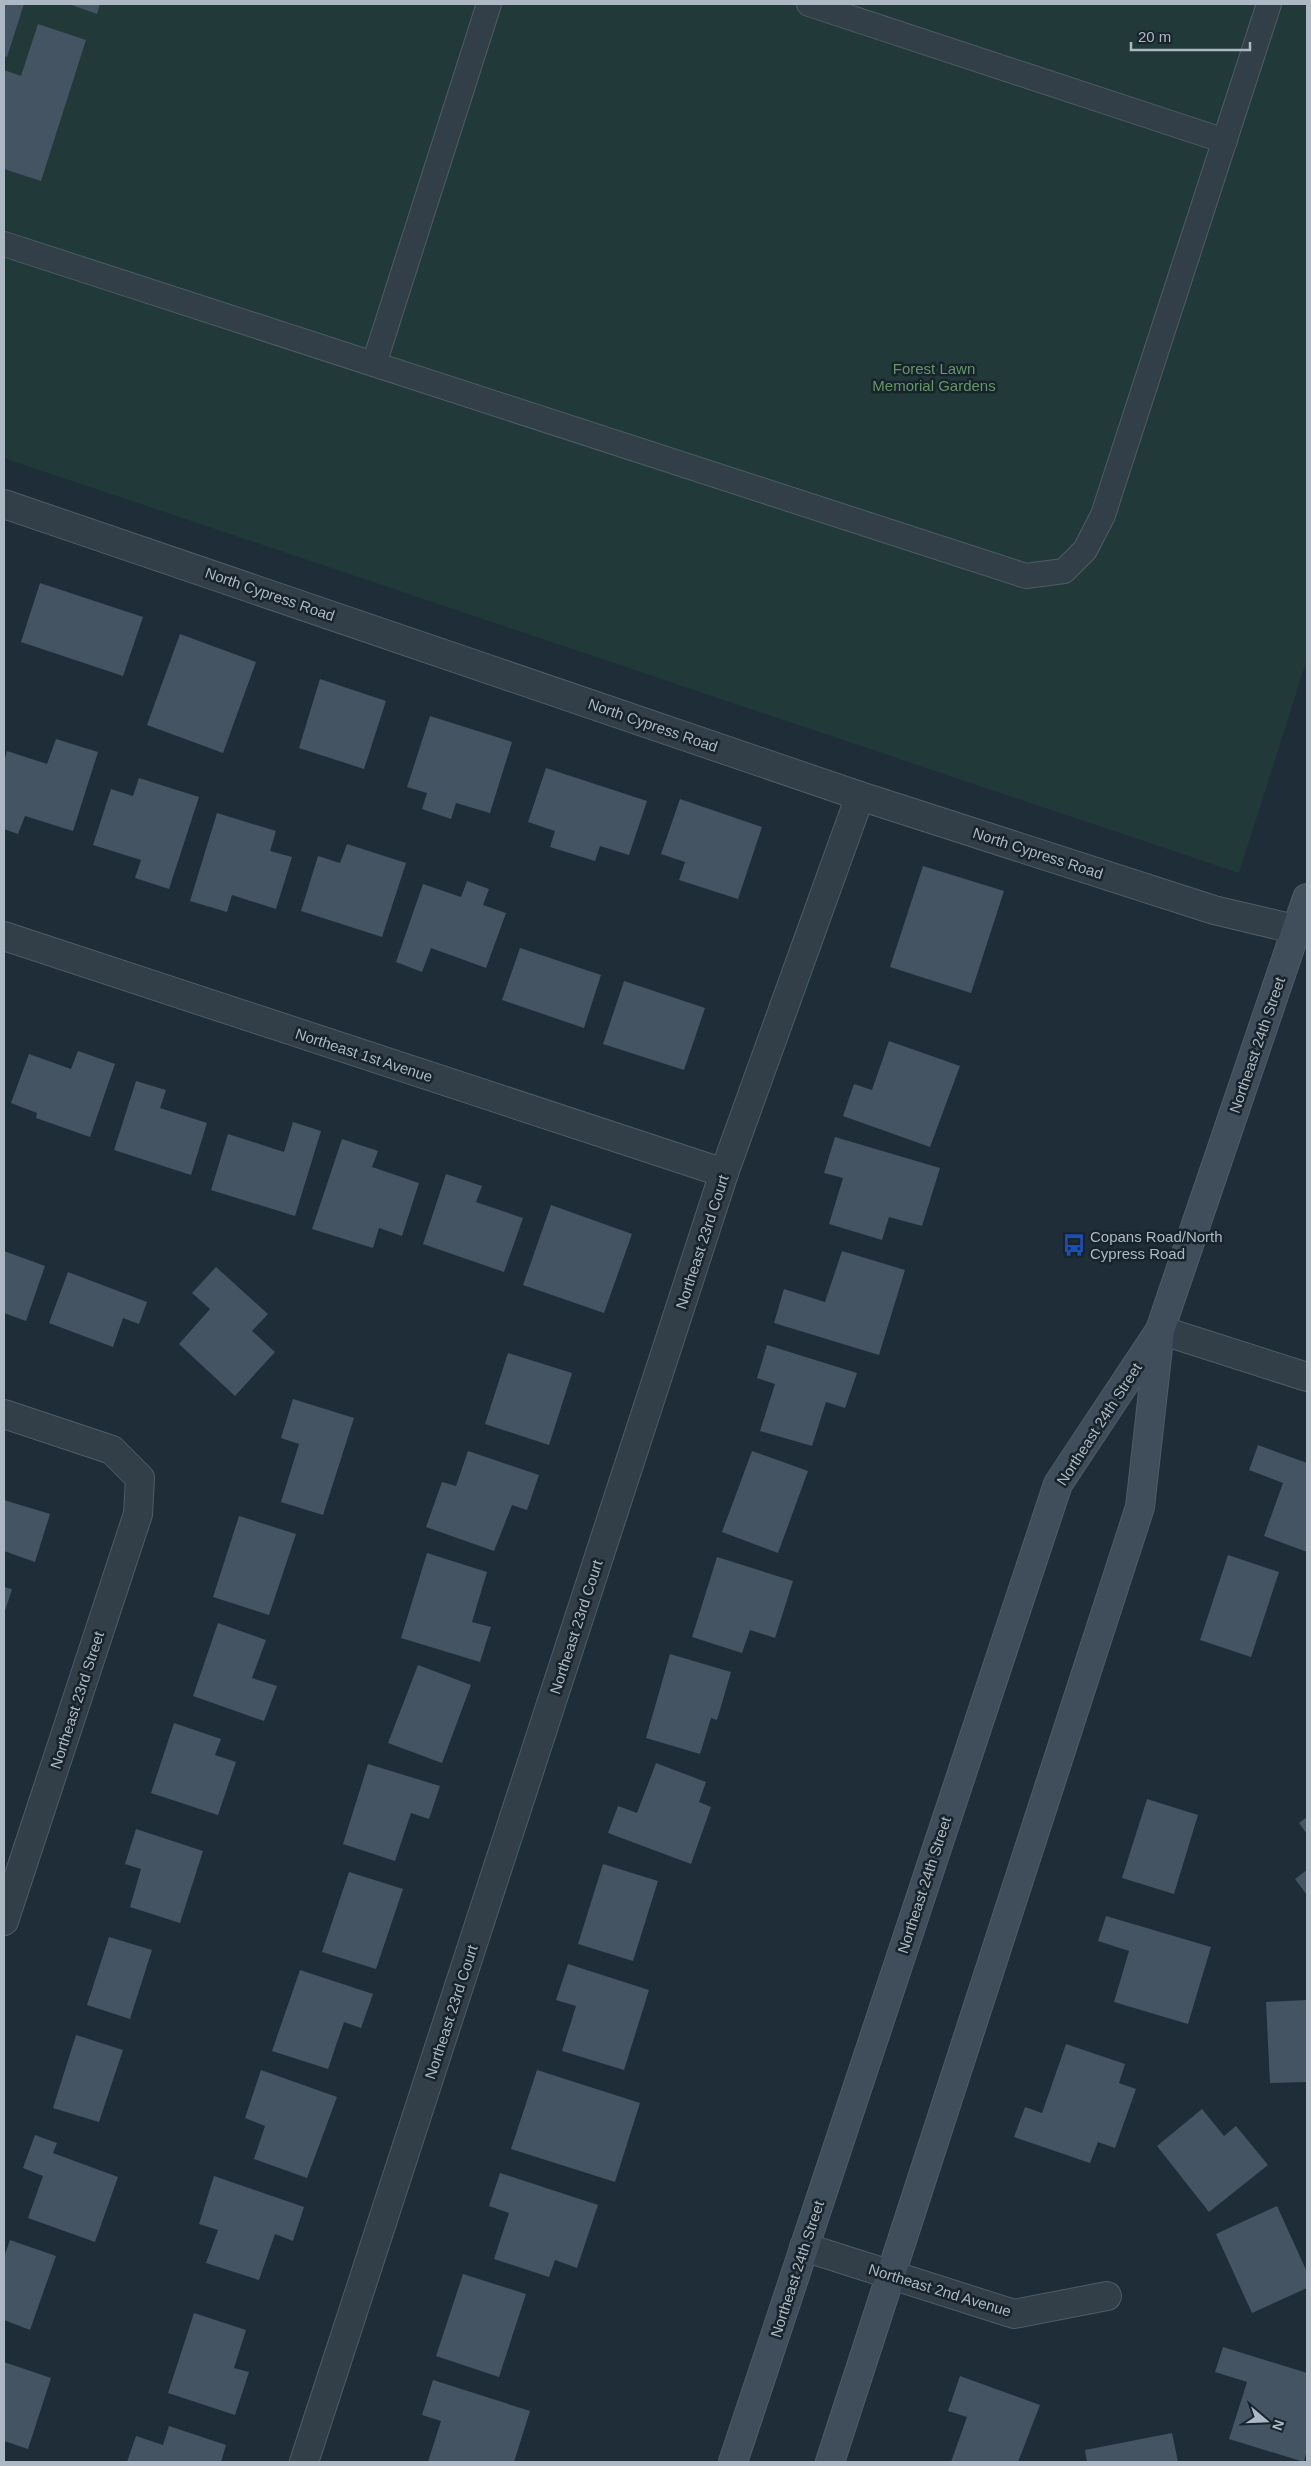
<svg xmlns="http://www.w3.org/2000/svg" width="1311" height="2466" font-family="Helvetica,sans-serif">
<style>
.green{fill:#213a39}
.building{fill:#445462}
.lines{fill:none;stroke-linecap:round;stroke-linejoin:round}
.lane-casing{stroke:#4f5c66;stroke-width:26}
.street-casing{stroke:#4f5c66;stroke-width:30}
.secondary-casing{stroke:#4f5c66;stroke-width:30}
.lane{stroke:#323e48;stroke-width:24}
.street{stroke:#323e48;stroke-width:28}
.secondary{stroke:#404e5b;stroke-width:28}
.labels{text-anchor:middle;dominant-baseline:central;stroke-width:5;stroke-linejoin:round;paint-order:stroke}
.park-label{font-size:15px;fill:#629667;stroke:#18232c}
.street-label{font-size:15px;fill:#acb9c5;stroke:#18232c}
.poi-label{font-size:15px;fill:#acb9c5;stroke:#18232c;text-anchor:start}
</style>
<rect width="100%" height="100%" fill="#1e2d37"/>
<polygon class="green" points="4,4 1307,4 1307,659 1239,873 4,458"/>
<g class="building">
<polygon points="4,4 24,4 7,57 4,56"/>
<polygon points="69,4 100,4 97,14"/>
<polygon points="38,24 86,40 41,181 4,169 4,70 21,76"/>
<polygon points="40,583 143,617 123,676 21,642"/>
<polygon points="180,634 256,662 223,753 147,725"/>
<polygon points="320,679 386,701 364,769 299,748"/>
<polygon points="430,716 512,742 490,813 456,803 451,819 422,809 427,793 407,787"/>
<polygon points="56,739 98,752 73,831 25,816 18,834 4,829 4,762 7,751 47,764"/>
<polygon points="546,768 647,801 629,855 600,846 595,861 550,847 555,831 528,822"/>
<polygon points="139,778 199,797 169,889 135,878 141,860 93,845 111,789 133,796"/>
<polygon points="680,799 762,827 738,899 679,880 685,862 661,854"/>
<polygon points="217,813 276,831 270,851 292,857 276,909 232,895 227,912 190,901"/>
<polygon points="347,844 406,863 382,937 301,911 318,856 340,863"/>
<polygon points="923,866 1004,891 971,993 890,967"/>
<polygon points="467,881 489,889 483,905 506,913 486,968 431,948 422,972 396,962 423,884 461,897"/>
<polygon points="520,948 601,975 584,1028 502,1000"/>
<polygon points="624,981 705,1008 684,1070 603,1044"/>
<polygon points="889,1041 960,1066 930,1147 843,1116 854,1084 872,1090"/>
<polygon points="78,1051 115,1064 90,1137 36,1118 37,1113 11,1103 29,1054 71,1069"/>
<polygon points="136,1081 166,1090 160,1108 207,1123 191,1175 114,1150"/>
<polygon points="293,1122 321,1131 295,1216 211,1190 228,1134 284,1152"/>
<polygon points="835,1137 940,1168 922,1226 889,1217 882,1240 829,1224 843,1178 824,1173"/>
<polygon points="342,1139 378,1151 372,1167 419,1183 402,1236 379,1228 373,1248 312,1229"/>
<polygon points="446,1174 482,1186 476,1202 523,1218 504,1272 423,1244"/>
<polygon points="551,1205 632,1234 604,1313 523,1285"/>
<polygon points="4,1251 45,1266 26,1321 4,1313"/>
<polygon points="842,1251 905,1270 879,1355 774,1323 784,1289 825,1302"/>
<polygon points="216,1267 268,1314 252,1331 275,1352 235,1396 179,1344 210,1309 192,1293"/>
<polygon points="68,1272 147,1302 139,1324 123,1318 113,1347 49,1323"/>
<polygon points="767,1345 857,1373 845,1408 826,1402 812,1446 760,1431 775,1384 757,1378"/>
<polygon points="508,1353 572,1373 549,1445 485,1424"/>
<polygon points="293,1399 354,1418 323,1515 281,1502 299,1444 281,1438"/>
<polygon points="1258,1445 1307,1463 1307,1552 1264,1536 1283,1483 1249,1470"/>
<polygon points="468,1451 539,1475 527,1510 512,1505 494,1551 426,1527 442,1482 456,1486"/>
<polygon points="752,1451 808,1471 778,1553 722,1532"/>
<polygon points="4,1500 50,1514 35,1562 4,1551"/>
<polygon points="239,1516 296,1534 269,1615 213,1597"/>
<polygon points="427,1553 487,1572 472,1622 491,1627 480,1662 401,1638"/>
<polygon points="1228,1555 1279,1572 1251,1657 1200,1640"/>
<polygon points="717,1557 793,1581 775,1638 750,1630 742,1653 692,1637"/>
<polygon points="4,1587 12,1589 4,1614"/>
<polygon points="218,1623 266,1640 252,1678 277,1686 264,1721 193,1696"/>
<polygon points="670,1654 731,1672 717,1720 711,1718 700,1754 646,1738"/>
<polygon points="418,1665 471,1685 442,1763 388,1743"/>
<polygon points="174,1723 221,1739 215,1755 236,1762 218,1815 151,1793"/>
<polygon points="656,1763 706,1782 699,1802 711,1807 691,1864 608,1833 618,1806 637,1813"/>
<polygon points="368,1764 440,1786 429,1819 411,1813 395,1861 343,1844"/>
<polygon points="1147,1799 1198,1815 1174,1894 1122,1878"/>
<polygon points="1307,1817 1307,1834 1299,1823"/>
<polygon points="136,1829 203,1851 180,1923 130,1907 141,1869 125,1864"/>
<polygon points="603,1864 658,1881 633,1961 578,1944"/>
<polygon points="1307,1870 1307,1895 1295,1879"/>
<polygon points="349,1872 403,1889 376,1969 322,1952"/>
<polygon points="1106,1916 1211,1947 1188,2024 1114,2002 1129,1951 1098,1941"/>
<polygon points="109,1937 152,1950 130,2019 87,2005"/>
<polygon points="568,1964 649,1990 624,2070 562,2051 576,2006 556,2000"/>
<polygon points="300,1970 373,1994 361,2028 344,2022 328,2069 272,2051"/>
<polygon points="1307,2000 1307,2082 1270,2083 1266,2002"/>
<polygon points="76,2035 123,2050 99,2122 53,2108"/>
<polygon points="1066,2044 1125,2064 1119,2083 1136,2089 1115,2148 1098,2142 1090,2163 1014,2137 1025,2107 1042,2113"/>
<polygon points="261,2070 337,2097 307,2178 254,2159 265,2126 245,2118"/>
<polygon points="537,2070 640,2103 615,2182 511,2149"/>
<polygon points="1202,2109 1224,2136 1236,2126 1268,2165 1209,2212 1157,2146"/>
<polygon points="35,2135 57,2143 53,2153 118,2177 95,2242 28,2218 43,2176 23,2168"/>
<polygon points="500,2173 598,2205 577,2268 555,2260 549,2277 494,2259 509,2213 489,2206"/>
<polygon points="214,2176 304,2207 293,2241 275,2234 259,2280 206,2263 218,2230 199,2224"/>
<polygon points="1277,2206 1307,2272 1307,2288 1252,2313 1216,2234"/>
<polygon points="10,2240 56,2256 30,2330 4,2320 4,2257"/>
<polygon points="463,2274 526,2294 499,2377 436,2356"/>
<polygon points="194,2313 246,2330 234,2368 249,2372 235,2415 168,2393"/>
<polygon points="1223,2347 1307,2373 1307,2450 1304,2462 1229,2439 1247,2382 1215,2372"/>
<polygon points="4,2362 51,2378 28,2449 4,2441"/>
<polygon points="960,2376 1040,2405 1018,2462 951,2462 967,2417 948,2411"/>
<polygon points="433,2380 530,2411 514,2462 428,2462 441,2421 422,2415"/>
<polygon points="169,2426 226,2445 221,2462 127,2462 136,2436 163,2445"/>
<polygon points="1172,2433 1178,2462 1087,2462 1085,2450"/>
</g>
<g class="lines">
<defs>
<g id="lane">
<polyline points="809,4 1225,141"/>
<polyline points="4,244 1026,576 1064,571 1085,550 1103,515 1269,4"/>
<polyline points="374,364 489,4"/>
</g>
<g id="street">
<polyline points="4,504 860,796 1214,910 1307,932"/>
<polyline points="4,936 724,1173"/>
<polyline points="1160,1330 1307,1377"/>
<polyline points="4,1414 112,1450 140,1478 138,1514 4,1921"/>
<polyline points="804,2247 1014,2314 1107,2296"/>
<polyline points="304,2462 724,1173 860,796"/>
</g>
<g id="secondary">
<polyline points="733,2462 1058,1484 1158,1333"/>
<polyline points="830,2462 1140,1507 1160,1330 1307,898"/>
</g>
</defs>
<use href="#lane" class="lane-casing"/>
<use href="#street" class="street-casing"/>
<use href="#secondary" class="secondary-casing"/>
<use href="#lane" class="lane"/>
<use href="#street" class="street"/>
<use href="#secondary" class="secondary"/>
</g>
<defs>
<symbol id="bus-bare" viewBox="-9 -9 18 18"><path d="M-5-6H5V4H4V6H2V4H-2V6H-4V4H-5ZM-3.5-4V0h7V-4ZM-3.5 1.2v1.5H-2V1.2ZM2 1.2v1.5H3.5V1.2Z" fill="#1a4fb4" stroke="#18232c" stroke-width="2.5" paint-order="stroke"/></symbol>
</defs>
<g fill-rule="evenodd">
<use href="#bus-bare" x="1058" y="1229" width="32" height="32"/>
</g>
<g class="labels">
<g class="park-label">
<text x="934" y="368">Forest Lawn<tspan x="934" dy="17">Memorial Gardens</tspan></text>
</g>
<g class="street-label">
<text transform="translate(270 594) rotate(19)">North Cypress Road</text>
<text transform="translate(653 725) rotate(19)">North Cypress Road</text>
<text transform="translate(1038 853) rotate(18)">North Cypress Road</text>
<text transform="translate(1257 1045) rotate(-71)">Northeast 24th Street</text>
<text transform="translate(364 1055) rotate(18)">Northeast 1st Avenue</text>
<text transform="translate(702 1242) rotate(-72)">Northeast 23rd Court</text>
<text transform="translate(1099 1424) rotate(-57)">Northeast 24th Street</text>
<text transform="translate(576 1627) rotate(-72)">Northeast 23rd Court</text>
<text transform="translate(77 1700) rotate(-72)">Northeast 23rd Street</text>
<text transform="translate(924 1885) rotate(-72)">Northeast 24th Street</text>
<text transform="translate(451 2012) rotate(-72)">Northeast 23rd Court</text>
<text transform="translate(797 2269) rotate(-72)">Northeast 24th Street</text>
<text transform="translate(940 2290) rotate(17)">Northeast 2nd Avenue</text>
</g>
<g class="poi-label">
<text x="1090" y="1236">Copans Road/North<tspan x="1090" dy="17">Cypress Road</tspan></text>
</g>
</g>
<rect width="1311" height="2466" fill="none" stroke="#acb9c5" stroke-width="10"/>
<g transform="translate(1266 2421) rotate(109)" stroke="#18232c" stroke-width="4" paint-order="stroke">
<path d="M0-4L9 19L0 12L-9 19Z" fill="#acb9c5"/>
<text y="-8" font-size="14" font-weight="bold" text-anchor="middle" fill="#acb9c5">N</text>
</g>
<path d="M1131 42v8h119v-8" fill="none" stroke="#acb9c5" stroke-width="2.5"/>
<text x="1138" y="42" font-size="15" fill="#acb9c5" stroke="#18232c" stroke-width="4" paint-order="stroke">20 m</text>
</svg>
